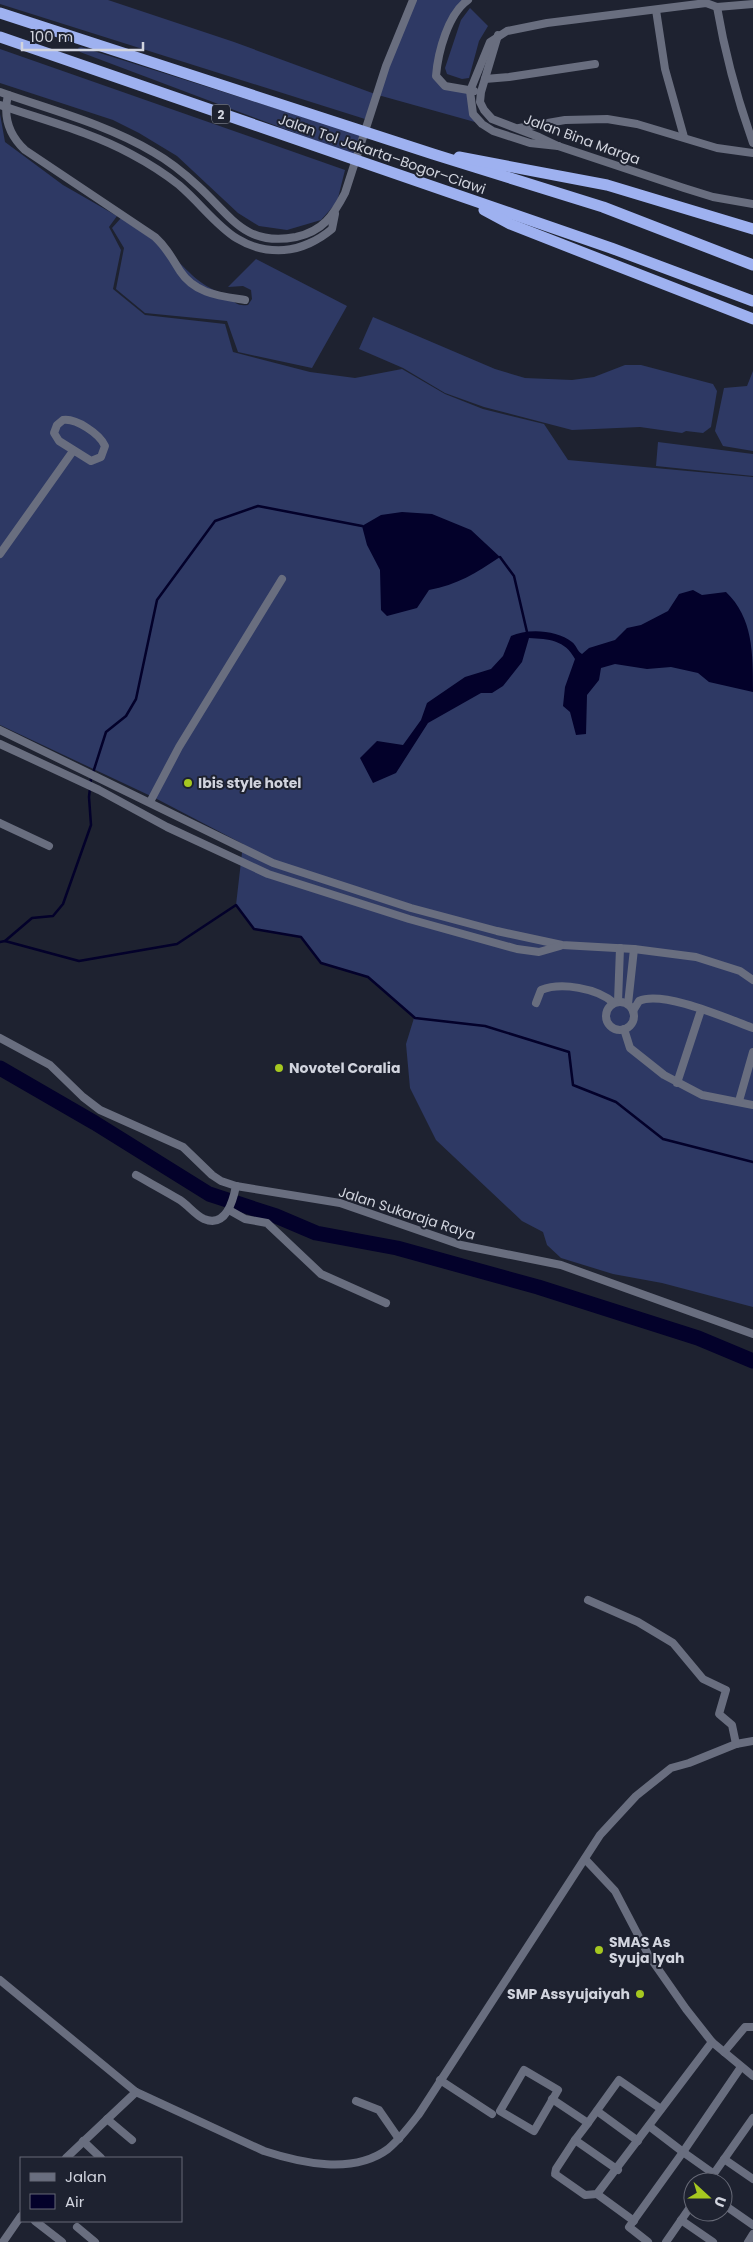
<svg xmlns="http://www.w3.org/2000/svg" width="753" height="2242" viewBox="0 0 753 2242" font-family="Poppins,sans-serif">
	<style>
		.grass { fill: #2e3964 }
		.water { fill: #03012a }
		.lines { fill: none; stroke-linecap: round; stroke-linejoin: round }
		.stream { stroke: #03012a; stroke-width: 2.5 }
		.river { stroke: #03012a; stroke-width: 15 }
		.minor { stroke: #696e7f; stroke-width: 8 }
		.highway { stroke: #9eb1f0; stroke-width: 11 }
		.poi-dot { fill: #a6c820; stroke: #1e2230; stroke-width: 2 }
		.labels { text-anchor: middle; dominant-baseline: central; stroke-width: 4; stroke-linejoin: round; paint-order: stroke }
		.shield { fill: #1e2230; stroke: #9b9faa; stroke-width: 1 }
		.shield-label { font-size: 12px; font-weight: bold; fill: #d1d4de }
		.street-label { font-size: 14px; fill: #d1d4de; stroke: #1e2230 }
		.poi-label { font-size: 14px; font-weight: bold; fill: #d1d4de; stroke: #1e2230; text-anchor: start }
	</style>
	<rect width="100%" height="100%" fill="#1e2230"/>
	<g class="grass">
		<path d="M0 0H108L234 42 375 94 365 119 0 4Z"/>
		<path d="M413 0H468C447 22 442 51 438 80L470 91 472 112 482 124 378 95Z"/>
		<path d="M470 8 488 26 479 41 469 78 462 79 447 74 445 68 461 20Z"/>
		<path d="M81 47 360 135 354 155 80 52 78 48Z"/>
		<path d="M0 49 345 170 337 202 321 220 287 230 259 226 238 213 177 156 139 133 113 120 0 83Z"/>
		<path d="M0 114 5 142 63 185 117 216 109 227 121 250 113 289 145 315 225 324 233 352 310 372 355 378 402 369 445 394 483 409 544 424 568 460 753 477V1307L662 1283 613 1274 561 1258 547 1245 543 1232 522 1221 436 1140 410 1088 406 1044 414 1018 368 977 321 963 301 937 254 929 236 905 243 844 155 798 0 725Z"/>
		<path d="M121 218C133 227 147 235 159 244 187 266 193 285 230 296 235 304 238 306 248 305L252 299 251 290 243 286 228 287 256 259 347 306 312 368 238 352 227 321 145 313 116 289 124 248 112 228Z"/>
		<path d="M373 317 495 369 525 378 572 380 594 377 625 365H641L713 384 717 391 711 427 703 433 686 431 682 433 640 427 572 430 484 407 445 393 403 368 359 349Z"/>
		<path d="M753 371V451L723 446 715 431 724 388 747 386Z"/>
		<path d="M658 442 753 454V476L656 466Z"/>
	</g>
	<g class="water">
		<path d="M402 512 432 514 471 530 500 557C476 573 457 585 429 590L417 608 387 616 381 610 380 570 367 545 362 526 381 515Z"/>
		<path d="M693 590 702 595 726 592C753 618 753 652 753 692L709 682 698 673 671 667 647 669 615 664 601 668 599 680 587 695 586 734 576 735 570 712 563 706 565 687 575 659C565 640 549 639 529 638L522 662 503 686 492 693H481L428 723 396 773 373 783 360 758 377 741 403 745 421 720 427 703 465 677 491 669 503 656 511 636C528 628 557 630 572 642 577 646 577 651 582 654L589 648 615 640 627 628 641 625 668 611 679 594Z"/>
	</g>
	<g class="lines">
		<g class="stream">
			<path d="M500 557 514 576 527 632"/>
			<path d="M5 941 79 961 177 944 236 905 254 929 301 937 321 963 368 977 415 1018 485 1026 569 1052 573 1085 616 1102 663 1139 753 1162"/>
			<path d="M0 942 5 941 32 918 53 916 63 904 91 825 89 797 91 779 106 732 126 716 136 699 157 600 215 521 258 506 362 526"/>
		</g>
		<path class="river" d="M0 1068 95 1123 209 1194 276 1216 316 1233 397 1248 538 1287 698 1338 753 1361"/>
		<g class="minor">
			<path d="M468 0C448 14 438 52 436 76L445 86 474 91"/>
			<path d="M717 7C725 54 737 98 753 143"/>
			<path d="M656 10 665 69 684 137"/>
			<path d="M498 35 481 92 480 102 484 110 492 119 539 137 558 146 684 188 713 197 753 204"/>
			<path d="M485 79 509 77 595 64"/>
			<path d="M0 92C51 110 106 124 153 152 169 161 184 173 198 186 231 216 245 247 296 237 323 231 333 216 345 193L386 66 413 0"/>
			<path d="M8 95C3 116 9 135 25 150L155 237C166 247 172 258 180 271 195 294 220 296 245 300"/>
			<path d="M0 105C43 120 91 132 131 154 148 163 164 173 179 185 214 215 232 253 284 250 301 249 319 240 332 229L335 214"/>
			<path d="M519 128 565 120 607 119 637 124 717 148 753 153"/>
			<path d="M558 146 530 143 493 131 482 124 473 114 470 91 490 42 507 31 547 23 706 3 717 7 753 4"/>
			<path d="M63 420C76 418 100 434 105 446L101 457 91 461 59 441 54 433 57 425Z"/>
			<path d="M0 554 73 451"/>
			<path d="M0 730 273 863 411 908 497 931 562 945 634 949 696 957 740 971 753 980"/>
			<path d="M0 744 99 790 167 827 268 874 409 919 517 949 539 952 560 946"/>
			<path d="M150 802 179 747 282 579"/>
			<path d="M0 823 49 846"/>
			<path d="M618 1002 620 948"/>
			<circle cx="620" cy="1016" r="14"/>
			<path d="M536 1003 541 990C561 982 597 988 614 1003"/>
			<path d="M628 1004 634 949"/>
			<path d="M633 1011 639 1001C663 990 728 1019 753 1028"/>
			<path d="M624 1029 630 1048 664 1075 702 1095 753 1105"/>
			<path d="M0 1038 50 1065 83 1097 100 1110 183 1147 212 1175 221 1181 236 1186 340 1203 461 1245 561 1265 753 1334"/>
			<path d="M677 1083 701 1010"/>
			<path d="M739 1101 753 1052"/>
			<path d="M136 1175C150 1183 165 1191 180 1200 188 1205 195 1215 204 1219 226 1228 233 1201 236 1186"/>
			<path d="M229 1210 245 1219 267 1223 321 1274 386 1303"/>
			<path d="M588 1600 638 1622 673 1643 703 1679 726 1690 719 1714 732 1725 736 1744"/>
			<path d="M585 1859 615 1891 649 1956 686 2009 712 2042 753 2076"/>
			<path d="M0 1980 136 2092 264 2151C301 2163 353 2175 388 2149 400 2139 409 2127 419 2114L600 1835 636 1796 671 1768 689 1763 736 1744 753 1741"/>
			<path d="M724 2052 745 2027H753"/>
			<path d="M524 2070 558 2090 534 2131 500 2111Z"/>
			<path d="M440 2080 492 2114"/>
			<path d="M552 2099 588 2123 575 2140 618 2170"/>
			<path d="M356 2101 379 2110 399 2139"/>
			<path d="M597 2111 638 2141"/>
			<path d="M107 2119 132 2140"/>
			<path d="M588 2123 619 2080 661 2109"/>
			<path d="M649 2126 683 2152 741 2067"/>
			<path d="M575 2140 556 2169 555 2174 585 2195 597 2194 712 2042"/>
			<path d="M83 2141 101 2158"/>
			<path d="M66 2158 136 2092"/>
			<path d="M724 2159 753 2179"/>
			<path d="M708 2182 753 2118"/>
			<path d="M597 2194 634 2221"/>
			<path d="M723 2204 753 2225"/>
			<path d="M681 2220 713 2242"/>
			<path d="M35 2221 62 2242"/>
			<path d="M77 2227 95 2242"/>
			<path d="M3 2242 21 2216"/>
			<path d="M648 2242 629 2227 683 2152 714 2174"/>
			<path d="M666 2242 693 2203"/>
			<path d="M748 2242 753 2234"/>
		</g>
		<g class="highway">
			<path d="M0 13 433 154 603 207 753 265"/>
			<path d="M0 37 611 248 753 301"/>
			<path d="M459 157 607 185 753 229"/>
			<path d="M484 210 510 224 753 319"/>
		</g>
	</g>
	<g class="poi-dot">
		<circle cx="188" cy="783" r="5"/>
		<circle cx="279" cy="1068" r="5"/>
		<circle cx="599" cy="1950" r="5"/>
		<circle cx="640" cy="1994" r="5"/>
	</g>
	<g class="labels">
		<rect class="shield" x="212" y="104.5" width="18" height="19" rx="4"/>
		<g class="shield-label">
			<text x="221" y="114">2</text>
		</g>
		<g class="street-label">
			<text transform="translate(582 139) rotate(20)">Jalan Bina Marga</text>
			<text transform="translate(382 154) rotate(19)">Jalan Tol Jakarta–Bogor–Ciawi</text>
			<text transform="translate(407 1213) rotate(18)">Jalan Sukaraja Raya</text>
		</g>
		<g class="poi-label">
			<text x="198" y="783">Ibis style hotel</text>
			<text x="289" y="1068">Novotel Coralia</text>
			<text x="609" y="1942">SMAS As<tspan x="609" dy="16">Syuja Iyah</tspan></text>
			<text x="630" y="1994" text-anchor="end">SMP Assyujaiyah</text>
		</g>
	</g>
	<rect x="20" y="2157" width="162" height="65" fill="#1e2230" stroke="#666976"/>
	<rect x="30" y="2173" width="25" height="8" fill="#696e7f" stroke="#666976"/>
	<text x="65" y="2182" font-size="15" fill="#d1d4de">Jalan</text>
	<rect x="30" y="2194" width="25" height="15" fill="#03012a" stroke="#666976"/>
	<text x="65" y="2207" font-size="15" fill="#d1d4de">Air</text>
	<g transform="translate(708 2197) rotate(111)"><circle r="24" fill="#1e2230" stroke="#666976"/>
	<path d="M0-4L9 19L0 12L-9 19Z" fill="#a6c820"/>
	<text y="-8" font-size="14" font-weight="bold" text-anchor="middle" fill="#d1d4de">U</text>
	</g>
	<path d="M22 42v8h121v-8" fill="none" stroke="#d1d4de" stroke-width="2.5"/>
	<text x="30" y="42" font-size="15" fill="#d1d4de" stroke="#1e2230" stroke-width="4" paint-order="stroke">100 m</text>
</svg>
